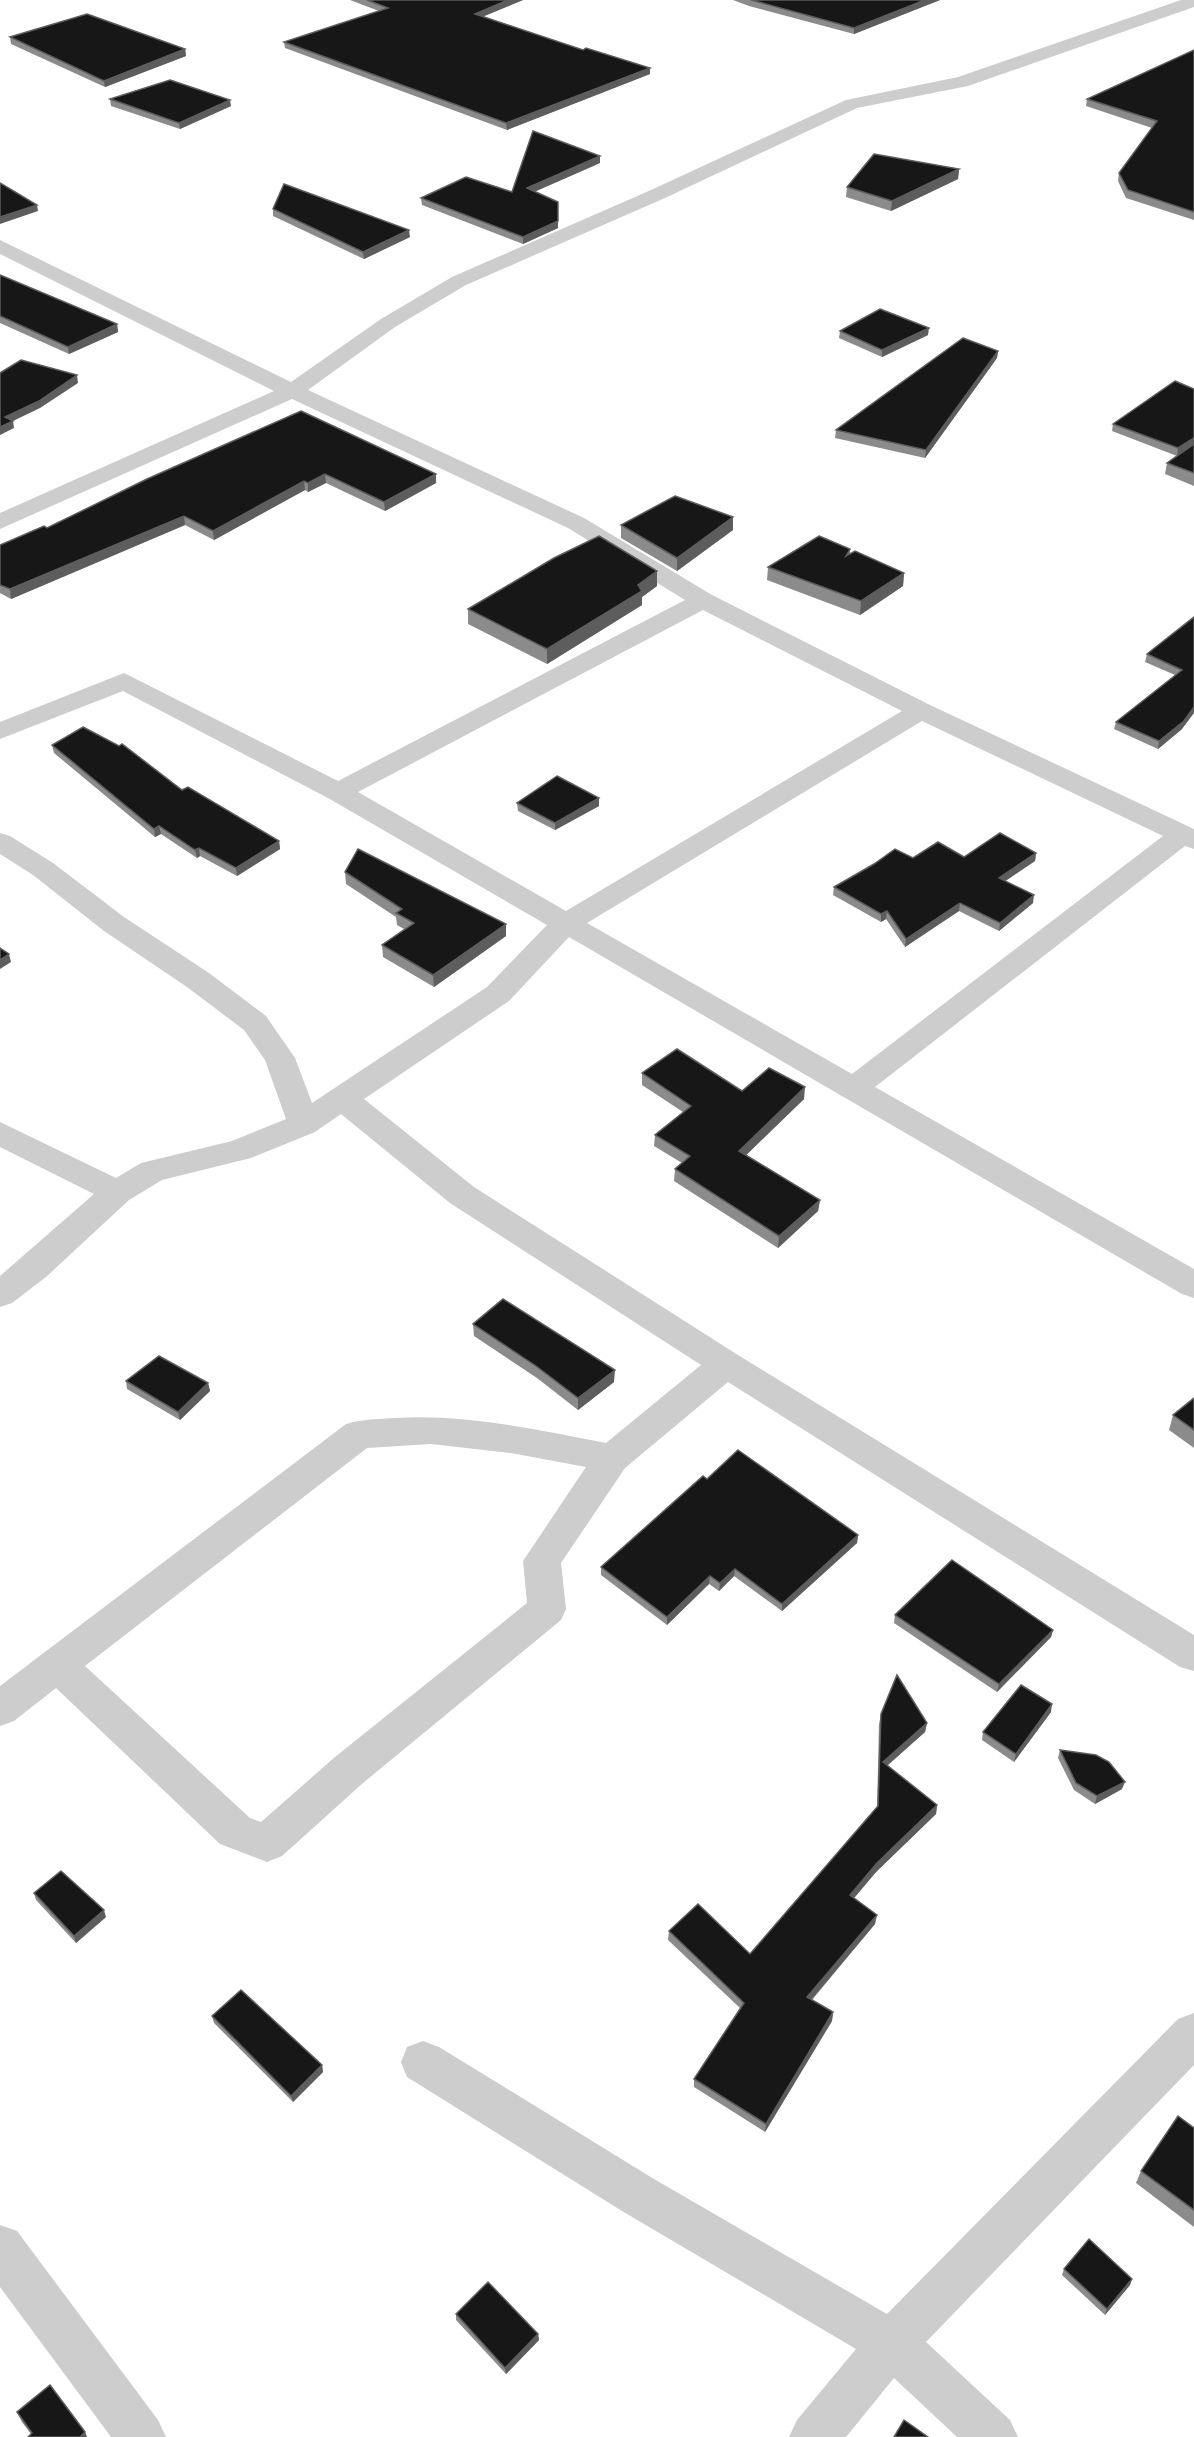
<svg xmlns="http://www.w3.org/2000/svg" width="1194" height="2437" viewBox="0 0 1194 2437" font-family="'Open Sans',sans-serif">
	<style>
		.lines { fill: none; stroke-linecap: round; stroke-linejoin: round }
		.minor { fill: #cdcdcd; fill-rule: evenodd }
		.wall { fill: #8b8b8b }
		.shaded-wall { fill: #5d5d5d }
		.building { fill: #171717; stroke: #5d5d5d; stroke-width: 1.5 }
	</style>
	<rect width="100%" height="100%" fill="#fff"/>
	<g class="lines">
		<g class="minor">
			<path d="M1181 0H1194V7L968 86 857 108 665 198 466 285 395 327 308 390 584 518 712 595 930 705 1194 829V849L1185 846 875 1087 1194 1269V1298L1182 1294 569 937 509 1001 364 1099 474 1187 738 1355 1194 1635V1671L1180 1667 728 1382 625 1468 561 1563 566 1609 561 1620 363 1783 282 1856 267 1862 220 1844 56 1688 14 1721 0 1726V1686L346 1424C363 1419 379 1419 396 1418 467 1414 537 1430 606 1443L701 1365 450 1203 341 1114 315 1132 251 1158 162 1180 129 1200 46 1277 12 1303 0 1307V1276L94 1194 0 1147V1122L116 1178 141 1163 232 1141 286 1119 265 1060 244 1030 187 987 104 931 33 875 0 854V833L10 836 53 863 124 917 209 973 266 1016 295 1058 312 1103 487 987 547 925 328 798 123 691 0 739V722L124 673 338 781 685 600 568 528 292 399 0 529V513L274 391 0 254V240L291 382 381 319 452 277 651 190 846 100 958 77ZM703 610 902 711 566 911 358 792ZM922 721 1163 836 852 1074 587 923ZM431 1444 511 1453 586 1467 523 1561 527 1603 335 1757 261 1822 250 1818 85 1666 367 1448Z"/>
			<path d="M1194 2013V2065L926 2342 1010 2420 1018 2437H957L894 2378 846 2437H789L797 2420 856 2349 622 2211 407 2077 401 2062 407 2047 423 2041 439 2047 654 2179 887 2314 1178 2019Z"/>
			<path d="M0 2225 17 2231 158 2420 166 2437H111L0 2287Z"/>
		</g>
	</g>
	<g class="wall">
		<path d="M350 0H523L483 16 583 50 650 68V74L507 130 285 48 284 42 379 11Z"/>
		<path d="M733 0H940L854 34 749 6Z"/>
		<path d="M10 37 185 49 186 56 105 87 11 44Z"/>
		<path d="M1194 50V220L1126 198 1118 181 1119 173 1152 128 1086 106 1087 99Z"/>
		<path d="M110 99 231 106 180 129 111 106Z"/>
		<path d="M600 163 534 192 558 202V228L523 244 422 205 421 198 512 192Z"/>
		<path d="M959 169 958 179 891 211 846 197 847 187Z"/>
		<path d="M273 209 410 237 364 259 273 216Z"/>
		<path d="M0 275 117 324 118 332 69 354 0 323Z"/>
		<path d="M840 331 928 335 882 357 839 338Z"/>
		<path d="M998 351 997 358 925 458 835 438 836 430Z"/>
		<path d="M1194 389V486L1165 474 1167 463 1177 456 1112 431 1113 424Z"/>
		<path d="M301 411 436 483 385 511 326 483 308 492 305 490 214 540 185 525 11 599 0 593V545L47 528Z"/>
		<path d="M621 525 733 530 677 571 621 538Z"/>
		<path d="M850 549V554L904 573 903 586 860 615 767 580 768 567Z"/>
		<path d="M657 586 642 597V605L547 664 468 624V609Z"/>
		<path d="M1194 617 1182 729 1158 749 1114 729 1116 722 1175 675 1145 662 1147 654Z"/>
		<path d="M52 745 119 746 182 790 279 841 280 849 237 876 200 856 197 858 161 834 155 837 54 753Z"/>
		<path d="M517 803 599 806 555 830 518 811Z"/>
		<path d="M1036 853 1035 861 1005 881 1033 903 999 931 959 911 905 947 886 919 881 922 833 895 834 887 964 857Z"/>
		<path d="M345 872 506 936 434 987 383 957 382 945 404 929 397 925 396 917 346 884Z"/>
		<path d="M642 1073 742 1091 804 1099 746 1155 820 1200 818 1211 778 1248 674 1181 675 1169 682 1163 654 1146 655 1135 683 1112 642 1085Z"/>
		<path d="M473 1324 614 1382 578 1410 537 1378 474 1336Z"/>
		<path d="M126 1381 208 1383 210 1391 180 1420 127 1389Z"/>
		<path d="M1194 1398V1448L1169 1430 1173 1415Z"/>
		<path d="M707 1479 858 1535 857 1543 782 1611 734 1576 719 1591 709 1584 667 1625 601 1575V1567Z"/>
		<path d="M895 1615 1053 1630 1051 1637 997 1692 894 1623Z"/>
		<path d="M1051 1712 1014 1762 982 1740 983 1732Z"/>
		<path d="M881 1714 927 1723 925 1732 887 1766 937 1805 936 1814 876 1872 854 1898 875 1924 812 2000 833 2012 832 2021 765 2132 694 2087V2079L740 2008 668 1940 669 1931 750 1954 877 1808 879 1724Z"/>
		<path d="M1060 1750 1122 1789 1095 1804 1074 1790 1058 1758Z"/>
		<path d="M34 1893 106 1917 76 1943 36 1900Z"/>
		<path d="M212 2016 322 2065 323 2072 293 2102 214 2023Z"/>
		<path d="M1194 2128V2227L1136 2183 1141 2171Z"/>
		<path d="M1064 2269 1132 2279 1130 2285 1105 2315 1062 2275Z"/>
		<path d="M456 2314 538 2334 539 2340 506 2374 456 2320Z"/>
		<path d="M17 2412 85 2432 87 2437H28L31 2434 22 2422Z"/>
	</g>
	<g class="shaded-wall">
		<path d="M508 0H523L475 20V14Z"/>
		<path d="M925 0H940L854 34V28Z"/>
		<path d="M185 49 186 56 105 87 104 81Z"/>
		<path d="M650 68V74L507 130 506 123Z"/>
		<path d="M230 100 231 106 180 129 179 123Z"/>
		<path d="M600 156V163L527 195V188Z"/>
		<path d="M959 169 958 179 891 211 892 201Z"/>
		<path d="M37 205 38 211 0 224V217Z"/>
		<path d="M558 221V228L523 244V237Z"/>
		<path d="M409 230 410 237 364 259 363 252Z"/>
		<path d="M117 324 118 332 69 354 68 347Z"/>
		<path d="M929 328 928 335 882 357V350Z"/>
		<path d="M998 351 997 358 925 458 926 450Z"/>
		<path d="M77 375 78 383 40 408 13 421 14 428 0 435V427L5 417Z"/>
		<path d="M1194 438V444L1177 456 1178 448Z"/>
		<path d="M325 474 326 483 308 492V483Z"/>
		<path d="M436 474V483L385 511 384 502Z"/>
		<path d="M304 481 305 490 214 540 213 531Z"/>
		<path d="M184 516 185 525 11 599 10 589Z"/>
		<path d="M733 517V530L677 571V558Z"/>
		<path d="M657 571V586L642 597V605L547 664V649Z"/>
		<path d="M904 573 903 586 860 615 861 601Z"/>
		<path d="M1194 707V713L1182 729 1158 749 1159 741Z"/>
		<path d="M599 798V806L555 830V823Z"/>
		<path d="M159 826 161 834 155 837 154 829Z"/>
		<path d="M279 841 280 849 237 876 236 868Z"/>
		<path d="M199 848 200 856 197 858 195 850Z"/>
		<path d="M1036 853 1035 861 998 886 999 878Z"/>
		<path d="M1034 895 1033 903 999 931 1000 923Z"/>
		<path d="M960 903 959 911 905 947 906 939Z"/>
		<path d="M887 911 886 919 881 922V914Z"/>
		<path d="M506 924V936L434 987 433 975Z"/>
		<path d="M9 954 11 962 0 969V960Z"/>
		<path d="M805 1087 804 1099 738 1163 739 1151Z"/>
		<path d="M820 1200 818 1211 778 1248 779 1236Z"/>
		<path d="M615 1370 614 1382 578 1410V1398Z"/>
		<path d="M208 1383 210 1391 180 1420 178 1412Z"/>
		<path d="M858 1535 857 1543 782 1611V1604Z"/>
		<path d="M735 1569 734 1576 719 1591 720 1583Z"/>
		<path d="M710 1576 709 1584 667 1625V1617Z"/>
		<path d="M1053 1630 1051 1637 997 1692 999 1684Z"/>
		<path d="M1052 1704 1051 1712 1014 1762 1016 1754Z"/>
		<path d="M927 1723 925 1732 881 1771 883 1762Z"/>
		<path d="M1125 1782 1122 1789 1095 1804 1097 1796Z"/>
		<path d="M937 1805 936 1814 876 1872 849 1904 850 1895 877 1863Z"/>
		<path d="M104 1910 106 1917 76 1943 74 1936Z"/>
		<path d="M877 1915 875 1924 806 2006 807 1997Z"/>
		<path d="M833 2012 832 2021 765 2132 766 2124Z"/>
		<path d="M322 2065 323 2072 293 2102 291 2096Z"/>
		<path d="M1132 2279 1130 2285 1105 2315 1107 2309Z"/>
		<path d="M538 2334 539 2340 506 2374 505 2368Z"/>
		<path d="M85 2432 87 2437H80Z"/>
	</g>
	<g class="building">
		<path d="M367 0H508L475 14 583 50 586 48 650 68 506 123 284 42 388 8Z"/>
		<path d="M751 0H925L854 28Z"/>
		<path d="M87 14 185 49 104 81 10 37Z"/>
		<path d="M1194 50V212L1128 190 1119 173 1157 121 1087 99Z"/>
		<path d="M170 80 230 100 179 123 110 99Z"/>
		<path d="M533 131 600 156 527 188 558 202V221L523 237 421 198 466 177 512 192Z"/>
		<path d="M874 154 959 169 892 201 847 187Z"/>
		<path d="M0 183 37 205 0 217Z"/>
		<path d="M284 184 409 230 363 252 273 209Z"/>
		<path d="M0 275 117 324 68 347 0 316Z"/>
		<path d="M880 309 929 328 882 350 840 331Z"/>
		<path d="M963 338 998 351 926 450 836 430Z"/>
		<path d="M21 360 77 375 39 401 5 417 13 421 0 427V373Z"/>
		<path d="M1175 381 1194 389V438L1178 448 1113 424Z"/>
		<path d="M301 411 436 474 384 502 325 474 308 483 304 481 213 531 184 516 10 589 0 585V545L44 526 47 528 147 479Z"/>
		<path d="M1194 444V473L1167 463Z"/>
		<path d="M675 496 733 517 677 558 621 525Z"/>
		<path d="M599 536 657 571 638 585 642 591 547 649 468 609 554 558Z"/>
		<path d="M819 536 850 549 846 556 855 551 904 573 861 601 768 567Z"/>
		<path d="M1194 617V707L1184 721 1159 741 1116 722 1182 670 1147 654Z"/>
		<path d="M83 727 119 746 122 744 182 790 188 787 279 841 236 868 199 848 195 850 159 826 154 829 52 745Z"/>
		<path d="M557 776 599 798 555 823 517 803Z"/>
		<path d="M1000 833 1036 853 999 878 1034 895 1000 923 960 903 906 939 887 911 881 914 834 887 874 864 895 849 913 858 938 842 964 857Z"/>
		<path d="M358 849 506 924 433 975 382 945 414 923 396 913 402 909 345 872Z"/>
		<path d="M0 948 9 954 0 960Z"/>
		<path d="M677 1049 742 1091 769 1068 805 1087 739 1151 820 1200 779 1236 675 1169 690 1156 655 1135 691 1106 642 1073Z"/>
		<path d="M503 1299 615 1370 578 1398 536 1366 473 1324Z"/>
		<path d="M159 1356 208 1383 178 1412 126 1381Z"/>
		<path d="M1194 1398V1430L1173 1415Z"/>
		<path d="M738 1450 858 1535 782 1604 735 1569 720 1583 710 1576 667 1617 601 1567 703 1476 707 1479Z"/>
		<path d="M952 1560 1053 1630 999 1684 895 1615Z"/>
		<path d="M897 1675 927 1723 883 1762 937 1805 877 1863 850 1895 877 1915 807 1997 833 2012 766 2124 694 2079 744 2003 669 1931 698 1904 750 1954 878 1806 881 1714Z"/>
		<path d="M1021 1685 1052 1704 1016 1754 983 1732Z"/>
		<path d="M1060 1750 1096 1755 1109 1762 1125 1782 1097 1796 1076 1783Z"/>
		<path d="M61 1871 104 1910 74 1936 34 1893Z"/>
		<path d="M241 1990 322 2065 291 2096 212 2016Z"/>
		<path d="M1178 2116 1194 2128V2210L1141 2171Z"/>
		<path d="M1089 2239 1132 2279 1107 2309 1064 2269Z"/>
		<path d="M488 2282 538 2334 505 2368 456 2314Z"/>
		<path d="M50 2385 85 2432 80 2437H28L32 2433 17 2412Z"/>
		<path d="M904 2420 928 2437H894Z"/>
	</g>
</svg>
